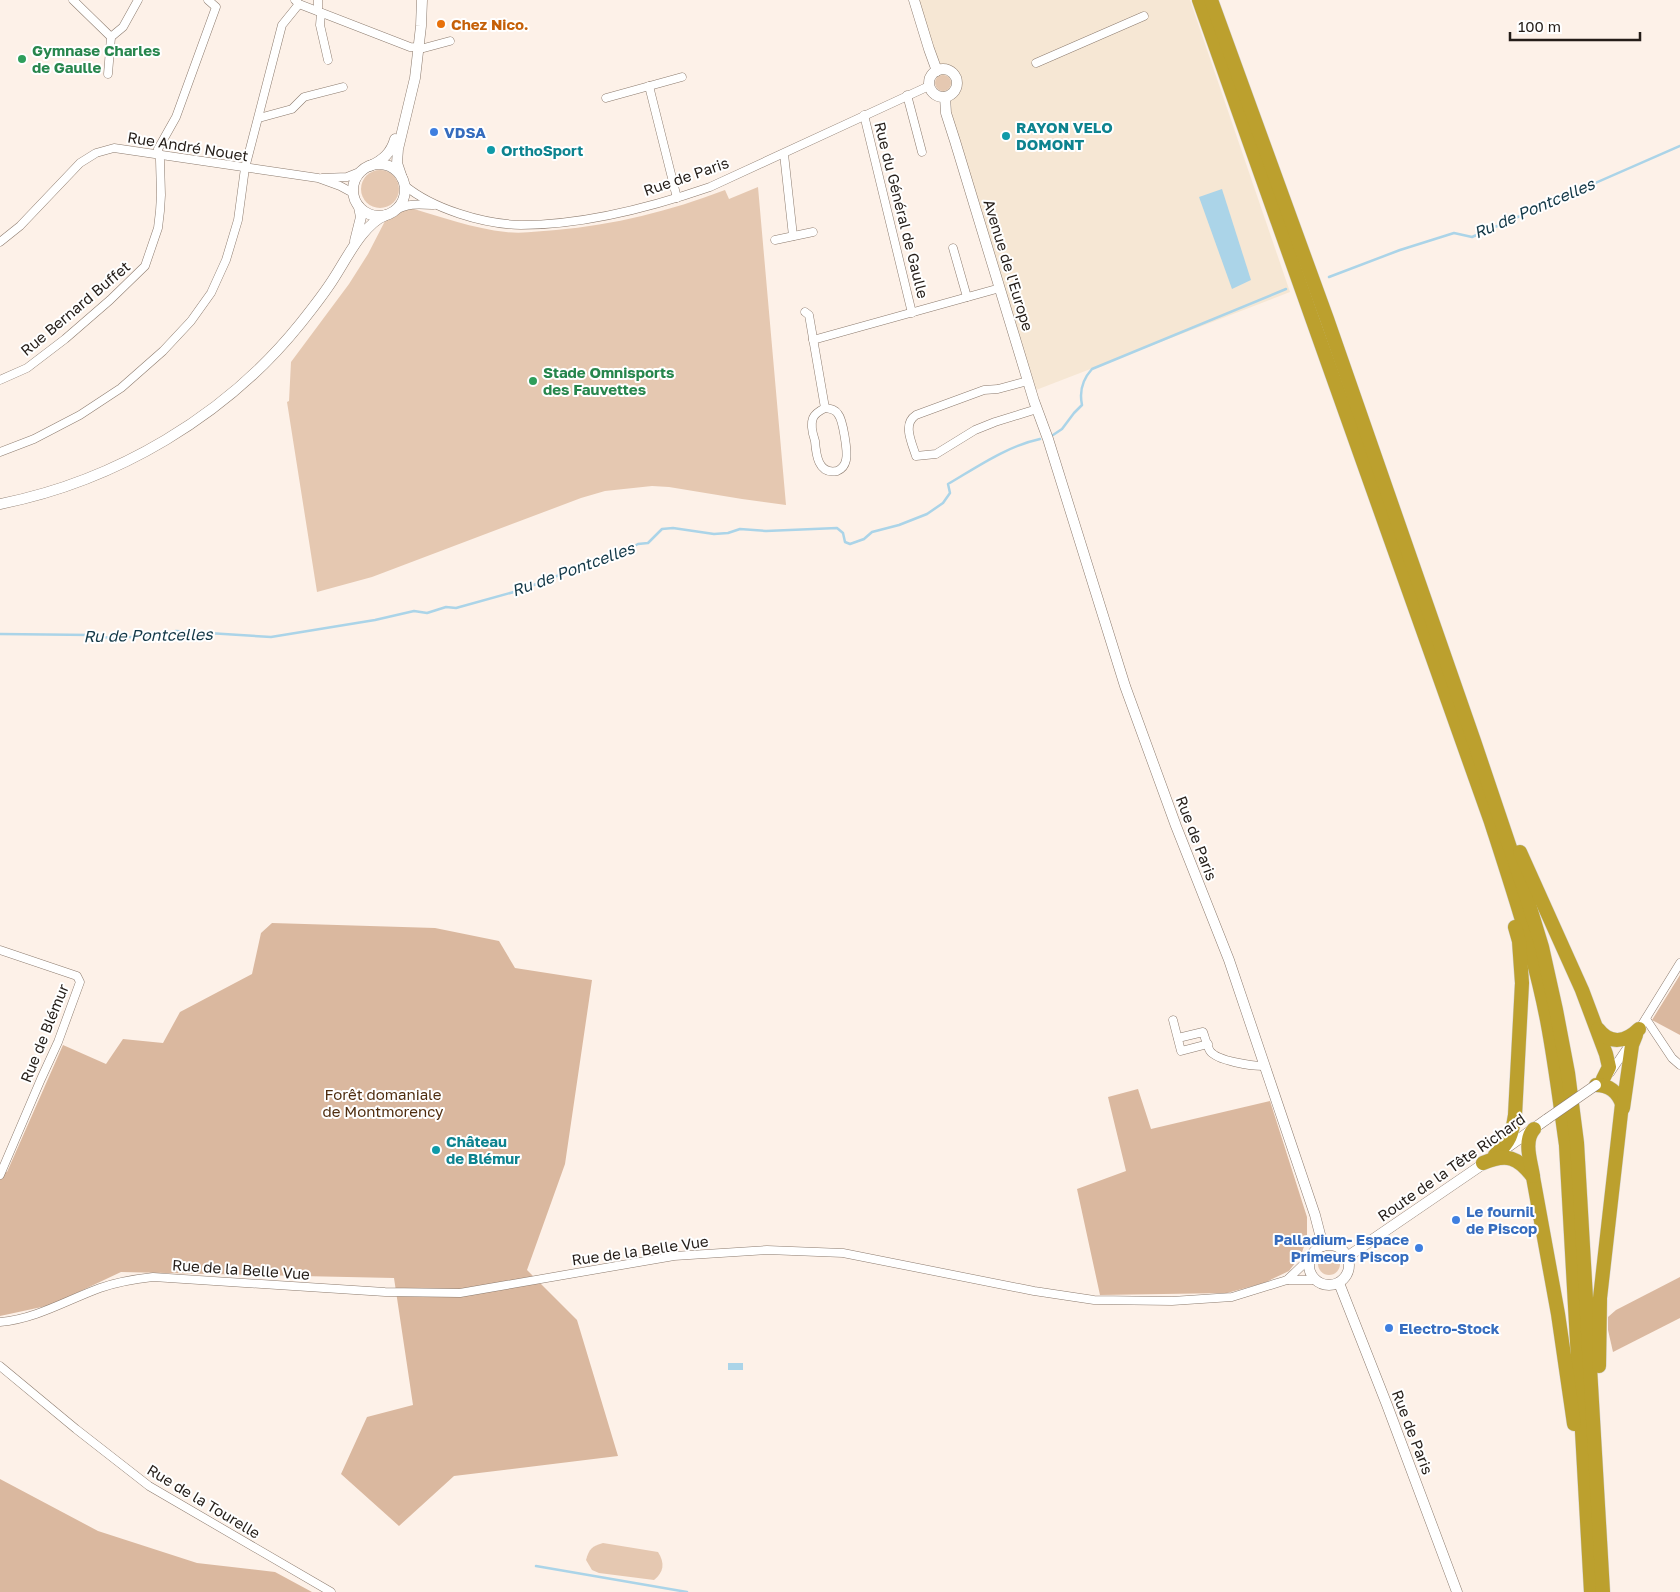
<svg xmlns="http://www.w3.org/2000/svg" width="1680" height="1592" viewBox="0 0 1680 1592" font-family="'Golos Text',sans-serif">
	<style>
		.industrial { fill: #f6e7d4 }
		.green { fill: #e5c8b1 }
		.forest { fill: #dab89f }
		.water { fill: #abd4e8 }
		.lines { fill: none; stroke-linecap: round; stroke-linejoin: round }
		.stream { stroke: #abd4e8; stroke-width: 2.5 }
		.street-casing { stroke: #8c7b6e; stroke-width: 9 }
		.secondary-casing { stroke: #8c7b6e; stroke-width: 11 }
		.highway-casing { stroke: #d3d2d1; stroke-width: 15 }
		.street { stroke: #fff; stroke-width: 8 }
		.secondary { stroke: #fff; stroke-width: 10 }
		.highway { stroke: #bca02e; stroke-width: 14 }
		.secondary-bridge-casing { stroke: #8c7b6e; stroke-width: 11; stroke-linecap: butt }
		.secondary-bridge { stroke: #fff; stroke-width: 10 }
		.food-dot { fill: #e8710a; stroke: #fff; stroke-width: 2 }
		.leisure-dot { fill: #2e9e5b; stroke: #fff; stroke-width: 2 }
		.shop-dot { fill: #3f7fe0; stroke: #fff; stroke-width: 2 }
		.culture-dot { fill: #0f9aa8; stroke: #fff; stroke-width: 2 }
		.labels { text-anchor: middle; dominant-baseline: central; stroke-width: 4; stroke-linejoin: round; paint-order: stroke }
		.food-label { font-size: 15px; font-weight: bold; fill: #c56008; stroke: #fff; text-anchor: start }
		.leisure-label { font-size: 15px; font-weight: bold; fill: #27864d; stroke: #fff; text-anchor: start }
		.culture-label { font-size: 15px; font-weight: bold; fill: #0d838f; stroke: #fff; text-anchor: start }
		.shop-label { font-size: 15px; font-weight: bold; fill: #366cbe; stroke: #fff; text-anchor: start }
		.street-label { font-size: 15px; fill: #241d18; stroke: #fff }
		.park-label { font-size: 15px; fill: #4f2d0f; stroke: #fff }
		.water-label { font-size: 16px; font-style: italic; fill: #133847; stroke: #fff }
	</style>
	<rect width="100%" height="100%" fill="#fdf1e8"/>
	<path class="industrial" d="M915 0H1190L1290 292 1036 390 939 86Z"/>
	<g class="green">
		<circle cx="943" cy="83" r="8"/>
		<circle cx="380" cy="189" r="19"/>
		<path d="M758 187 786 505 742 499 669 487 652 486 605 491 581 498 372 577 317 592 287 402 289 401 291 362 349 284 368 254 385 221 407 207C438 216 475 229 506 232 523 234 540 231 556 230 614 225 670 211 725 190L729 199Z"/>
		<circle cx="1329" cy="1264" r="11"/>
		<path d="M603 1543 658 1552C665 1563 664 1572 654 1580L599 1573 592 1570 586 1560C589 1549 592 1546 603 1543Z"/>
	</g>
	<g class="forest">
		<path d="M272 923 435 928 499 941 515 968 592 980 565 1164 527 1270 577 1320 618 1456 454 1476 399 1526 341 1474 367 1417 413 1405 394 1278 121 1272 51 1305 0 1316V1169L7 1172 63 1045 106 1064 123 1039 163 1043 180 1012 252 974 261 933Z"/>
		<path d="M1680 975V1035L1652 1020Z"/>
		<path d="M1138 1089 1151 1129 1270 1101 1307 1217V1238L1301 1255 1289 1271 1264 1283 1227 1293 1100 1295 1077 1189 1126 1171 1108 1097Z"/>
		<path d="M1680 1277V1318L1613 1352 1608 1330V1317L1616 1310Z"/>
		<path d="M0 1479 98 1531 197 1563 275 1572 312 1592H0Z"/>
	</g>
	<g class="water">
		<path d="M1222 189 1251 280 1232 289 1199 197Z"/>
		<rect x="728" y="1363" width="15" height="7"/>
	</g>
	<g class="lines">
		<g class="stream">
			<path d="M1329 277 1400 250 1454 233 1472 237 1680 146"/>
			<path d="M1053 435 1062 429 1074 413 1082 405C1079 391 1082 380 1092 369L1286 289"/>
			<path d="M0 634 92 635 110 638 157 636 176 631 271 637 375 620 414 611 427 613 446 607 456 608 521 590 613 554 625 551 638 544 648 543 662 529 673 528 714 534 728 533 740 529 766 531 837 528 843 533 845 542 850 544 864 539 872 532 899 525 927 514 943 503 950 493 948 484C977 467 1007 446 1040 439"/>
			<path d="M536 1566 687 1592"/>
		</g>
		<g class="street-casing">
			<g id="street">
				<path d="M73 0 111 37"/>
				<path d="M295 0 299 4 410 47 424 48 450 41"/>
				<path d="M318 0V11"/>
				<path d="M321 13 320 25 328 60"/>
				<path d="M111 37 123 27 138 0"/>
				<path d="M1036 63 1144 16"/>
				<path d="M108 74 111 37"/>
				<path d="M649 86 677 198"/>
				<path d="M907 95 922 152"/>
				<path d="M606 98 682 77"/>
				<path d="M864 115 912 313"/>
				<path d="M259 118 292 109 304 97 343 87"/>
				<path d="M784 154 793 236"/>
				<path d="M322 178 347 177 362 171"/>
				<path d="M404 185C433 209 483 224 521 225 582 225 652 207 710 187L929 86"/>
				<path d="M394 211C407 203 418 204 434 205"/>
				<path d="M775 240 813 232"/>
				<path d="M0 242 20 226 80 163 96 153 114 148 318 178 340 186 353 193"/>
				<path d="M953 248 967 297"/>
				<path d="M805 312 809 315 825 408"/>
				<path d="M813 340 1000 288"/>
				<path d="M0 380 27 368 65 339 110 300 145 266 158 228 160 211 161 195 160 160 158 149 176 117 216 7 208 0"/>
				<path d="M1028 381 998 389 984 390 916 415C902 424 912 443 916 456L936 454 975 430 995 422 1037 409"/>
				<path d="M825 408C830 409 835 409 838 414 843 420 848 452 846 460 845 465 842 469 837 471 818 475 816 454 815 441 813 435 810 425 813 418 815 413 821 410 825 408Z"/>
				<path d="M0 452 34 439 80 415 121 388 163 351 191 321 211 293 226 260 238 220 245 168 282 25 299 4"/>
				<path d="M0 950 77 976 80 982 58 1042 41 1079 0 1175"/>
				<path d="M1646 1019 1672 1058 1680 1065"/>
				<path d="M1173 1020 1181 1051 1208 1044"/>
				<path d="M1638 1031 1680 963"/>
				<path d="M1178 1038 1203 1032C1205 1037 1207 1046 1210 1051 1217 1061 1252 1066 1264 1066"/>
				<path d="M1610 1073 1629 1045"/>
				<path d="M1287 1280 1309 1259"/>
				<path d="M0 1322C36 1319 67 1300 100 1288 117 1282 135 1279 153 1277L385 1292 460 1293 674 1256 767 1250 843 1253 1034 1291 1094 1300 1172 1301 1232 1297 1287 1280H1314"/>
				<path d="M0 1366 76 1429 149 1486 331 1592"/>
			</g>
		</g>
		<g class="secondary-casing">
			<g id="secondary">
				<path d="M914 0 929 49 937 71"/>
				<circle cx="943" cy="83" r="14"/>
				<path d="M945 97 946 113 955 141 1034 401 1048 439 1125 686 1176 826 1229 960 1315 1215 1323 1246"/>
				<circle cx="379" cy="190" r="26"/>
				<path d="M370 166C383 160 391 153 395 139"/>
				<path d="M402 178 397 163 398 149 415 78 421 26 422 0"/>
				<path d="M355 241 361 217 359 207"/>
				<path d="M0 504C116 481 226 416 300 324 312 309 324 294 334 278 347 258 363 224 386 215"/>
				<path d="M1505 1149 1547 1119"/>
				<circle cx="1329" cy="1265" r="20"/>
				<path d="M1347 1257 1489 1160"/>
				<path d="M1339 1283 1387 1405 1457 1592"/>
			</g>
		</g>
		<g class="highway-casing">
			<g id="highway">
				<path d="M1199 0 1491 822C1512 887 1534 953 1547 1020 1555 1062 1560 1103 1566 1145L1591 1592"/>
				<path d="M1211 0 1327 319 1474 741 1528 901 1542 947 1556 1010 1568 1073 1577 1143 1603 1592"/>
				<path d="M1520 852 1582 990 1606 1054 1609 1067 1603 1079"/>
				<path d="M1598 1029C1610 1045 1626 1042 1639 1029"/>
				<path d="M1596 1085C1609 1085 1618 1092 1622 1104L1600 1298 1599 1366"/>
				<path d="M1623 1108 1632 1045 1636 1035"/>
				<path d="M1495 1155C1510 1142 1512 1134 1515 1115L1522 983 1519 941 1515 927"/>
				<path d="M1483 1163C1507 1153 1518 1157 1533 1177L1558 1314 1574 1424"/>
				<path d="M1533 1176C1531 1162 1523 1141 1534 1129"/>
			</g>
		</g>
		<use href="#street" class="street"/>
		<use href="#secondary" class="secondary"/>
		<use href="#highway" class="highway"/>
		<g class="secondary-bridge-casing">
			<path id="secondary-bridge" d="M1547 1119 1596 1085"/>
		</g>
		<use href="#secondary-bridge" class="secondary-bridge"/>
	</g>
	<circle class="food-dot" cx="441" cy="24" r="5"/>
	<g class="leisure-dot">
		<circle cx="22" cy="59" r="5"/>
		<circle cx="533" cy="381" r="5"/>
	</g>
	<g class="shop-dot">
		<circle cx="434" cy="132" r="5"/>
		<circle cx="1456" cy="1220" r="5"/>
		<circle cx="1419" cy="1248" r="5"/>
		<circle cx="1389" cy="1328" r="5"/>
	</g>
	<g class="culture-dot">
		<circle cx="1006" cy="136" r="5"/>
		<circle cx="491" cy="150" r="5"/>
		<circle cx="436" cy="1150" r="5"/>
	</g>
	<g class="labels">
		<g class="food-label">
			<text x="451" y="24">Chez Nico.</text>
		</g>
		<g class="leisure-label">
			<text x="32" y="50">Gymnase Charles<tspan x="32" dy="17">de Gaulle</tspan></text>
			<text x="543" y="372">Stade Omnisports<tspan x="543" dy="17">des Fauvettes</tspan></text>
		</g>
		<g class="culture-label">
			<text x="1016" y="127">RAYON VELO<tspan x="1016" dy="17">DOMONT</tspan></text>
			<text x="501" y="150">OrthoSport</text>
			<text x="446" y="1141">Château<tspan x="446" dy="17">de Blémur</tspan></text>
		</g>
		<g class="shop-label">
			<text x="444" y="132">VDSA</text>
			<text x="1466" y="1211">Le fournil<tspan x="1466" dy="17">de Piscop</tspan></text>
			<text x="1409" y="1239" text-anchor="end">Palladium- Espace<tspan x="1409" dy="17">Primeurs Piscop</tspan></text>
			<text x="1399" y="1328">Electro-Stock</text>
		</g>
		<g class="street-label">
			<text transform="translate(188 146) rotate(9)">Rue André Nouet</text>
			<text transform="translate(686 176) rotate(-19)">Rue de Paris</text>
			<text transform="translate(902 210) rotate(76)">Rue du Général de Gaulle</text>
			<text transform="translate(1009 265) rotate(73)">Avenue de l'Europe</text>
			<text transform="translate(75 308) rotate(-40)">Rue Bernard Buffet</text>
			<text transform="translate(1197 838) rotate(69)">Rue de Paris</text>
			<text transform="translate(44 1033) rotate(-68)">Rue de Blémur</text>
			<text transform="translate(1451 1167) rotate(-35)">Route de la Tête Richard</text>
			<text transform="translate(640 1250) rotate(-8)">Rue de la Belle Vue</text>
			<text transform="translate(241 1269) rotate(4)">Rue de la Belle Vue</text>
			<text transform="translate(1413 1432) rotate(69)">Rue de Paris</text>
			<text transform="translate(204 1501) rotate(31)">Rue de la Tourelle</text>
		</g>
		<g class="park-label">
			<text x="383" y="1094">Forêt domaniale<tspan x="383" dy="17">de Montmorency</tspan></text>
		</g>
		<g class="water-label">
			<text transform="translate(1534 208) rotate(-23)">Ru de Pontcelles</text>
			<text transform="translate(573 569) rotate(-20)">Ru de Pontcelles</text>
			<text transform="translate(148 635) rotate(-1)">Ru de Pontcelles</text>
		</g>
	</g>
	<path d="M1510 32v8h130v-8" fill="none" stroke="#241d18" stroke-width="2.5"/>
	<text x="1518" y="32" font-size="15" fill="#241d18" stroke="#ffffff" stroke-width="4" paint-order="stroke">100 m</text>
</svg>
